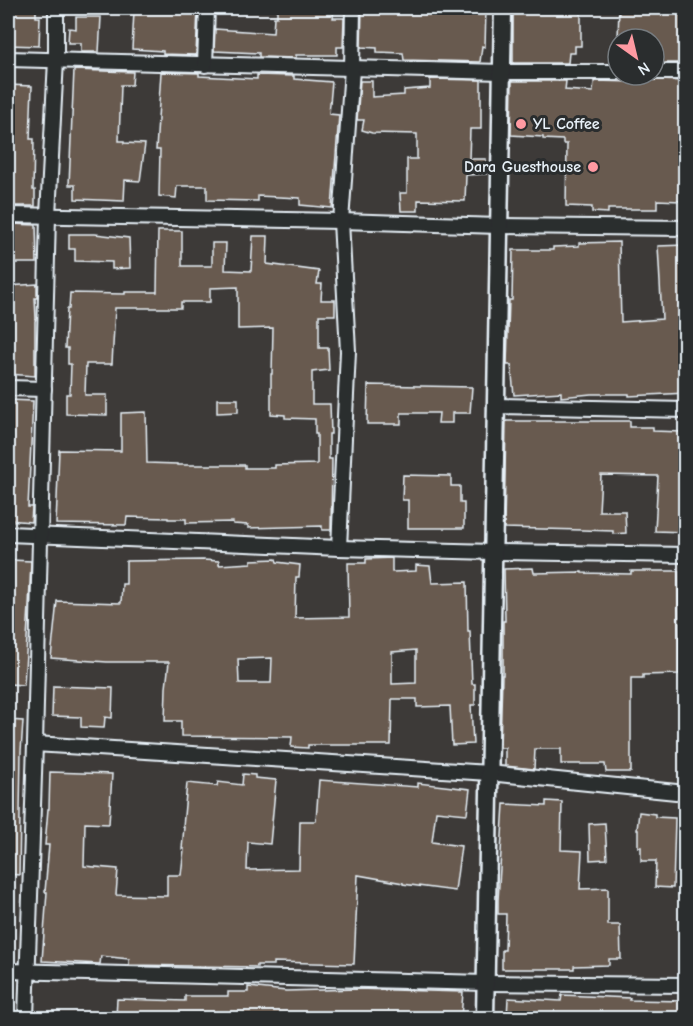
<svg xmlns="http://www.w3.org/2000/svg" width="693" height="1026" viewBox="0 0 693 1026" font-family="'Comic Neue',sans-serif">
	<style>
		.building { fill: #685a4f; stroke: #e8f1f8; stroke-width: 1.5; fill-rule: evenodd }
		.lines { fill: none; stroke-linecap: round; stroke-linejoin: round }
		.minor-casing { stroke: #e8f1f8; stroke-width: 18 }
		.tertiary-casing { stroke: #e8f1f8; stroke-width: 21 }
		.minor { stroke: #2a2d2e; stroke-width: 14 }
		.tertiary { stroke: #2a2d2e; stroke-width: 16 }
		.poi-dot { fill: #ff9aa2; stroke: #2a2d2e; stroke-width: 2 }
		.labels { text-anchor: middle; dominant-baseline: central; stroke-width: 6; stroke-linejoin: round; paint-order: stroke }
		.poi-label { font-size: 16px; font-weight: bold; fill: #e8f1f8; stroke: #2a2d2e; text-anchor: start }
	</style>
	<rect width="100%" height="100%" fill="#3d3a38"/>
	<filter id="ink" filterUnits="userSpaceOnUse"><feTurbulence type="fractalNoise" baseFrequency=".0167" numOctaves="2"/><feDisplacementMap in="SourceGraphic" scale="12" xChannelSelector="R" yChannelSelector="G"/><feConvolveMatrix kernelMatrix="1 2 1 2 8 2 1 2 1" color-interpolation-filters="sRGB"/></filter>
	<g filter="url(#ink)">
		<g class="building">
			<path d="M13 8H36V17H40L39 46 8 45V16H12Z"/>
			<path d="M139 8H198L196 55 163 54V51L132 49 134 11H139Z"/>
			<path d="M277 8H334L333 18H344L343 47H337V55H296V58L259 57V53L214 51 215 29 273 33 274 17H277Z"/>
			<path d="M362 8H486L485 47 482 46 480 62 404 60 403 53 377 52V48L361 47Z"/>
			<path d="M564 8H581V46H575V53H569L568 63H513V10H564Z"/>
			<path d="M619 8H686V62L684 63H657V51H654V39H618Z"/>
			<path d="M76 17H101L99 52H81V43H68L69 28 76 29Z"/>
			<path d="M74 70 133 72 132 85H121L119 141H124V143L145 144 140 181 125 180 124 201 75 199V185H69Z"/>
			<path d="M161 72 199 73V76L257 79V75L294 76V79L332 82 329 114 339 115 332 208 300 205V198L258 196V201L207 200V186H177L176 198 159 196 160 150H156Z"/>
			<path d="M430 79 481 80V129H470L469 159H486V174L466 175 465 201 418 200V211H401L400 193H407V159H417V134L372 133 362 130 364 120H357L360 81H372V97L404 95V90L430 88Z"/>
			<path d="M637 79 684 81 681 201 657 200V209H608V213L592 212V207L566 206 567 144H563V140L543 139V137L511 135 512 81H566L565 90 593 92 594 81 637 82Z"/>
			<path d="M8 85 32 86 30 139H34L33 190H35V206H8Z"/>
			<path d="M12 224 36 225 37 263H10V254H8V234H12Z"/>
			<path d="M158 231H182V266H212V243H226L225 270 251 271 253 236H268L267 264 319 271 317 284H322L321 300H335V315H319V348H328L329 370 312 372V404H330L331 434H329V459H332L331 530H322V526L248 528V525L233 524V522L186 523V519H168V518L127 517 126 525 56 524 59 450 121 451V413L146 412 147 463 177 464V465H245V468H275V465L317 464V434H315V419L285 418V415L271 414V374H272L273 328 238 329V287L210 288V302H181V308H115L112 364H86L85 395H107V415L66 414V394H70L71 364H68V348H65L67 309H69L70 293 125 294V292H157Z"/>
			<path d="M69 234H95L129 238 130 268 112 269V262L75 261V249H69Z"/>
			<path d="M619 242 621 322 662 319 658 246 686 245V393L629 396V394H591L561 397V392L514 395 511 365H507L509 300H512L513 250H553V247L579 246V243Z"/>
			<path d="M37 284V298H35L36 319 35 321V376L8 374V286Z"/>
			<path d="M368 385 472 387 470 413H452V423H438L439 413H401V424H367Z"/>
			<path d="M217 399H238V412L217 413Z"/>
			<path d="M8 400 33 401 28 507H32L31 522 8 520Z"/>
			<path d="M506 421H630V427H653V431L683 432 681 479 686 480V532L655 531 658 476 601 475 599 511H625L626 533 613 534V531L582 530 504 528Z"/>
			<path d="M403 475 451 476V486H460V503H464V528H408V500H402Z"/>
			<path d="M392 558V572L416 571V565L430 566 432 583 467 582 468 631H470L472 684H475V705H471L473 744 452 745 450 706 417 707V699H392L391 745H308V748L291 747 292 737 181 736V721H165L166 688 169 662H107L51 658 57 601 121 603 122 584H126V561L203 560 219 561V565L251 563V560L276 559 277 562 300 565 299 577H296L295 618 349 617 348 563H366V559ZM416 650V683L392 684V652ZM272 658 271 683H239L238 659Z"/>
			<path d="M10 560 31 561 29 606 24 685 8 684V580H9Z"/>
			<path d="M533 568 534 573 582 572V573L631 574V571H678L679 674 643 675V678H631V772H606L605 764H561V749H535L534 769 505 766V748H500L502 675H503V621H505L504 569Z"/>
			<path d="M53 686 113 688 112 718 105 717 104 728 81 727V717L52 716Z"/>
			<path d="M8 720 23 721 21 751 19 875 8 874Z"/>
			<path d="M50 772 112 774 109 824 85 823 84 866 118 869 116 895 167 896V875H181L184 849H182L184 827H183L187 783 217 786 218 782 242 785 243 774 255 775V778L276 780 270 844 248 842 247 870 299 869 300 821H316L319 780 418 787V783L470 789 467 814 436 811 432 842 461 846 455 891 403 884V883L358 875 354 964 274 962V965H257V967L129 965V959L101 956 100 964 42 961 47 892H45L49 845H45L48 809H49Z"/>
			<path d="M546 801 562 802 561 850 582 851 580 889 608 888V925H620L621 959H609V965L574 966V969H502V950H505L506 914H498V900L504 804 546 806Z"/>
			<path d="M639 812 655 814V817L675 818 673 888 655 887 656 861H641V847H638V830H637Z"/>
			<path d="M605 823 607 859 590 860 589 824Z"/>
			<path d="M248 987 286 991 357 989 463 992 461 1018H116L117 999 185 1001V996H228V992H248Z"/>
			<path d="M562 995 630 998 629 1000 686 1001V1018H507L508 998 561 1001Z"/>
		</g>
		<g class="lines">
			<g class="minor-casing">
				<g id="minor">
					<path d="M8 59 502 72H618"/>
					<path d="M205 65 207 8"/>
					<path d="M654 72H686"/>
					<path d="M8 215 341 221 499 226 686 228"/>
					<path d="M8 388 44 389"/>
					<path d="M496 406 686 410"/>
					<path d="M8 534 339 548 494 552 686 555"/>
					<path d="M339 548 348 351 341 221 352 69 353 8"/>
					<path d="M35 744 489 773 686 793"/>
					<path d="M8 971 486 983 686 985"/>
					<path d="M26 1018 35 744 48 215 56 60V8"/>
				</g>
			</g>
			<g class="tertiary-casing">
				<path id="tertiary" d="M485 1018 503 8"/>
			</g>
			<use href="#minor" class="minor"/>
			<use href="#tertiary" class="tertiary"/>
		</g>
	</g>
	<g class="poi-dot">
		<circle cx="521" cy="124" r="6"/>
		<circle cx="593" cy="167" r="6"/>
	</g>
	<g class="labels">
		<g class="poi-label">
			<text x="533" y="124">YL Coffee</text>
			<text x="581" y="167" text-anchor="end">Dara Guesthouse</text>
		</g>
	</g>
	<rect width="693" height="1026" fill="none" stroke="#2a2d2e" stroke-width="30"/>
	<rect x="15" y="15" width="663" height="996" fill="none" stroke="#e8f1f8" stroke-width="2" filter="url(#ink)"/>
	<g transform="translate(636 57) rotate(146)"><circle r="28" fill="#2a2d2e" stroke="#767b7f" stroke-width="1.5"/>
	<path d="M0-4.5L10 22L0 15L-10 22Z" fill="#ff9aa2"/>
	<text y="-9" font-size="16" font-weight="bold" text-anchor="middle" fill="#e8f1f8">N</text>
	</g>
</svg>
